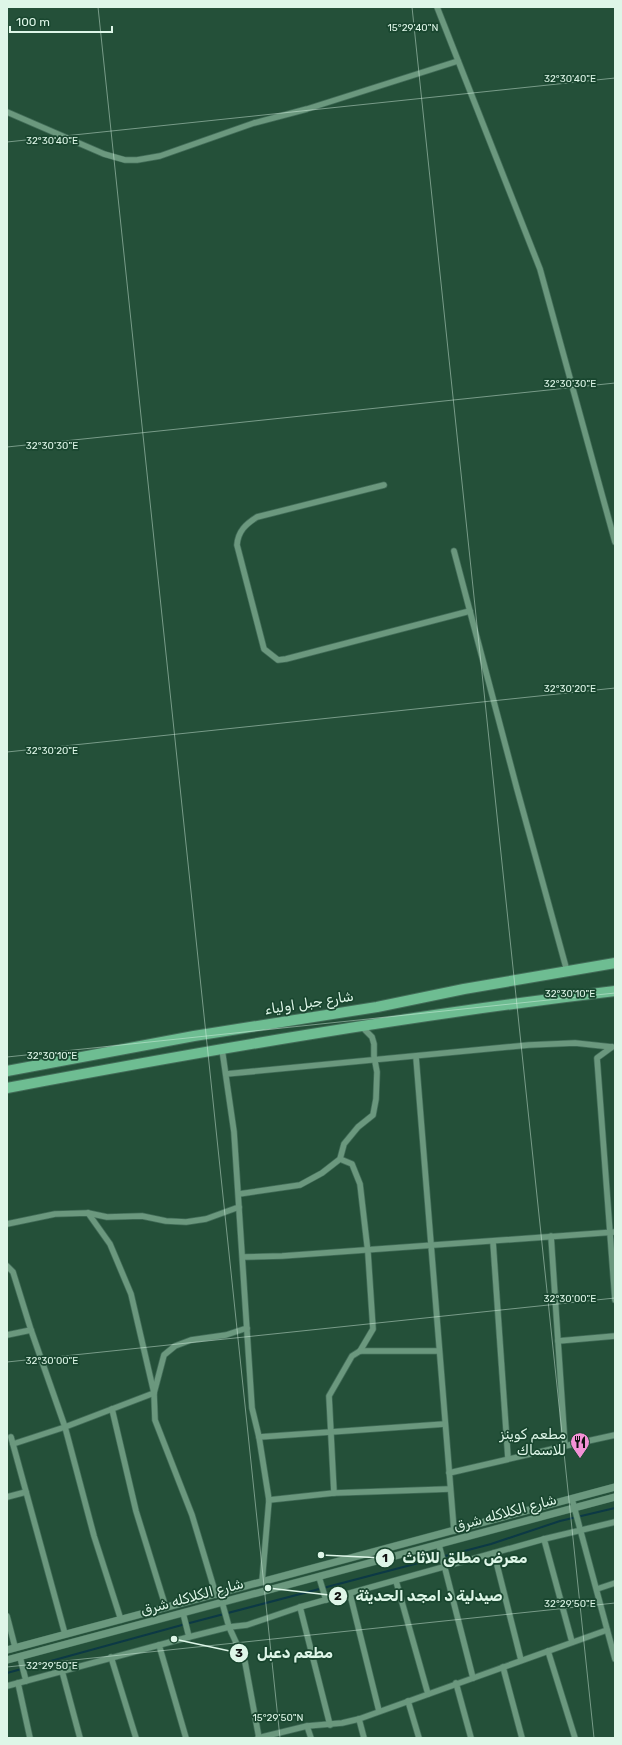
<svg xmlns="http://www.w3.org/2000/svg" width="622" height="1745" viewBox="0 0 622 1745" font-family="Rubik,'Noto Sans Arabic',sans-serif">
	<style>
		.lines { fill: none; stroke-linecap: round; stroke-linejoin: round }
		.stream { stroke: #0c3945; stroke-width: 2 }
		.minor-casing { stroke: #426c58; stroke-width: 7 }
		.tertiary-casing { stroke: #426c58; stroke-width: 8 }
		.trunk-casing { stroke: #426c58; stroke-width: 12 }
		.minor { stroke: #6b987e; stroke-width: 5.5 }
		.tertiary { stroke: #6b987e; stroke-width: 7 }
		.trunk { stroke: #6ebd92; stroke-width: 10 }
		.ticks { fill: none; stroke: #def6e8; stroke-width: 1; stroke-opacity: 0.45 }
		.labels { text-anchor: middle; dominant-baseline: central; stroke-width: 3.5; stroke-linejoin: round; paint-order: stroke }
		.street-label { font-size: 14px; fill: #def6e8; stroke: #19462f }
		.poi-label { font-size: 14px; fill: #def6e8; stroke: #19462f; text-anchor: end }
		.ticks-label { font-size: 10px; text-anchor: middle; fill: #def6e8; stroke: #19462f; stroke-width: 3.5; stroke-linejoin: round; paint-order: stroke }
		.leader { fill: none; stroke: #def6e8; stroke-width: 1.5 }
		.callout-dot { fill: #def6e8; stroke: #19462f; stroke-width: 1.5 }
		.mark-label { font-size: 12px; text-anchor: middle; font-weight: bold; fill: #111 }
		.callout-label { font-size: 15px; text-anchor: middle; font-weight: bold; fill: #def6e8; stroke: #19462f; stroke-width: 3.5; stroke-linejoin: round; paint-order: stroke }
	</style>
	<rect width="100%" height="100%" fill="#245039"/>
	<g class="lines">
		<path class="stream" d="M7 1673 182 1625 491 1544 560 1521 615 1508"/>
		<g class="minor-casing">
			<g id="minor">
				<path d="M437 7 540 269 615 542"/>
				<path d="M7 112 104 154 125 160H137L160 156 254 123 307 109 458 61"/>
				<path d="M384 485 257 517C246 524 238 531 237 545L264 649 278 660 286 659 470 611"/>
				<path d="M454 551 517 789 567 971"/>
				<path d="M612 1047 597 1058 615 1300"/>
				<path d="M222 1049 234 1132 252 1408 259 1437 269 1500 262 1582"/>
				<path d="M416 1057 454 1531"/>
				<path d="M226 1074 529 1045 575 1043 612 1047"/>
				<path d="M340 1159 352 1164 360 1184 368 1253 373 1329 360 1351"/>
				<path d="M239 1194 300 1185 322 1173 340 1159 344 1144 358 1127 373 1115 376 1099 377 1072 374 1056V1044L372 1037 362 1027"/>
				<path d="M88 1213 110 1244 131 1294 154 1393 155 1420 192 1515 216 1595"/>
				<path d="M7 1224 55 1214 88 1213 107 1217 142 1216 166 1221 186 1222 206 1219 239 1207"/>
				<path d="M493 1242 508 1458"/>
				<path d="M243 1257 282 1256 615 1232"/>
				<path d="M7 1266 13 1272 31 1330 65 1427 94 1536 121 1620"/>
				<path d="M7 1335 31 1330"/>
				<path d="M558 1341 615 1336"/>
				<path d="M112 1409 136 1511 166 1608"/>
				<path d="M11 1437 65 1634"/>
				<path d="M259 1437 445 1424"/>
				<path d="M13 1444 65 1427 154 1393 164 1355 175 1346 191 1340 226 1335 247 1328"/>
				<path d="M565 1446 615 1435"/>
				<path d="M449 1473 565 1446 551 1236"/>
				<path d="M334 1493 329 1396 352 1356 360 1351H439"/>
				<path d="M7 1497 26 1492"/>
				<path d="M572 1499 615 1659"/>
				<path d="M269 1500 334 1493 450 1489"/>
				<path d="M544 1539 572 1642"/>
				<path d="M439 1545 473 1678"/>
				<path d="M494 1553 521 1660"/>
				<path d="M319 1577 326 1600"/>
				<path d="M396 1581 428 1694"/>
				<path d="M597 1589 615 1583"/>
				<path d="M350 1594 379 1711"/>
				<path d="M222 1602 229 1627 245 1662 259 1738"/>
				<path d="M300 1607 330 1725"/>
				<path d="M183 1613 189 1637"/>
				<path d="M7 1616 15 1647"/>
				<path d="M159 1645 186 1738"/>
				<path d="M548 1651 575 1738"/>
				<path d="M20 1657 26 1681"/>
				<path d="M111 1657 136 1738"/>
				<path d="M503 1667 522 1738"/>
				<path d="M62 1671 80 1738"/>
				<path d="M18 1683 30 1738"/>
				<path d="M456 1683 471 1738"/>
				<path d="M7 1686 189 1637 229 1627 247 1625 300 1607 544 1539 615 1522"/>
				<path d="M408 1701 419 1738"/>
				<path d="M359 1719 364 1738"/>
				<path d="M307 1726 311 1738"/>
				<path d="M258 1738 307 1726 342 1723 359 1719 607 1630"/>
			</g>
		</g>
		<g class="tertiary-casing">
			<g id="tertiary">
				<path d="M7 1650 615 1487"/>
				<path d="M7 1660 615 1497"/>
			</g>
		</g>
		<g class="trunk-casing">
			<g id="trunk">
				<path d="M7 1071 194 1036 377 1007 464 989 615 963"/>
				<path d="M7 1088C209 1050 411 1015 615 991"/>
			</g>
		</g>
		<use href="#minor" class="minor"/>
		<use href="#tertiary" class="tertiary"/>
		<use href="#trunk" class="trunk"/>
	</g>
	<path class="ticks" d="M98 7 280 1738M412 7 594 1738M7 142 615 78M7 447 615 383M7 752 615 688M7 1057 615 993M7 1362 615 1298M7 1667 615 1603"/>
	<defs>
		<g id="restaurant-pin" transform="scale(1)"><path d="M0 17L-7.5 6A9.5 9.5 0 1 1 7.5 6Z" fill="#f391d6" stroke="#19462f"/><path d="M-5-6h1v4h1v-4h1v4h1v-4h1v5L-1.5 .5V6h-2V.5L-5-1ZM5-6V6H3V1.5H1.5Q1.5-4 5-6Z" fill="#111"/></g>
	</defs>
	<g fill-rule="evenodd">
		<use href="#restaurant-pin" x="580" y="1442"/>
	</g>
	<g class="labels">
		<g class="street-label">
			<text transform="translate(309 1003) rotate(-9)">شارع جبل اولياء</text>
			<text transform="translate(505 1513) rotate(-15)">شارع الكلاكله شرق</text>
			<text transform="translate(192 1597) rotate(-15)">شارع الكلاكله شرق</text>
		</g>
		<g class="poi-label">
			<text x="566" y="1434">مطعم كوينز<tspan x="566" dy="16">للاسماك</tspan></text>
		</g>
	</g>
	<g class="ticks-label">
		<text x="413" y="31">15°29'40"N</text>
		<text x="570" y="82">32°30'40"E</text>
		<text x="52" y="144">32°30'40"E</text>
		<text x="570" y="387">32°30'30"E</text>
		<text x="52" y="449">32°30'30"E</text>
		<text x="570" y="692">32°30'20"E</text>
		<text x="52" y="754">32°30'20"E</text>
		<text x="570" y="997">32°30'10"E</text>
		<text x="52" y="1059">32°30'10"E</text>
		<text x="570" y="1302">32°30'00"E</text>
		<text x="52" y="1364">32°30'00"E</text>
		<text x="570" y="1607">32°29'50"E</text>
		<text x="52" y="1669">32°29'50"E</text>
		<text x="278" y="1721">15°29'50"N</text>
	</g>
	<path class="leader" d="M321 1555L385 1558M268 1588L338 1596M174 1639L239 1653"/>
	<g class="callout-dot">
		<circle cx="321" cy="1555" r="4"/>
		<circle cx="268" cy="1588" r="4"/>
		<circle cx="174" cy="1639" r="4"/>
		<circle cx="385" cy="1558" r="10"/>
		<circle cx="338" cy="1596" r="10"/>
		<circle cx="239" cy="1653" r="10"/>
	</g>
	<g class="mark-label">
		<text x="385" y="1562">1</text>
		<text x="338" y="1600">2</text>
		<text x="239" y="1657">3</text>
	</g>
	<g class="callout-label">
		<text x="465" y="1563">معرض مطلق للاثاث</text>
		<text x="429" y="1601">صيدلية د امجد الحديثة</text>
		<text x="295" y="1658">مطعم دعبل</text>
	</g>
	<rect width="622" height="1745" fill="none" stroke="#def6e8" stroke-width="16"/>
	<path d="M10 26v6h102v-6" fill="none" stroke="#def6e8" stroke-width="2"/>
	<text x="16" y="26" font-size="12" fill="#def6e8" stroke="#19462f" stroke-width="3" paint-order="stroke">100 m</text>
</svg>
